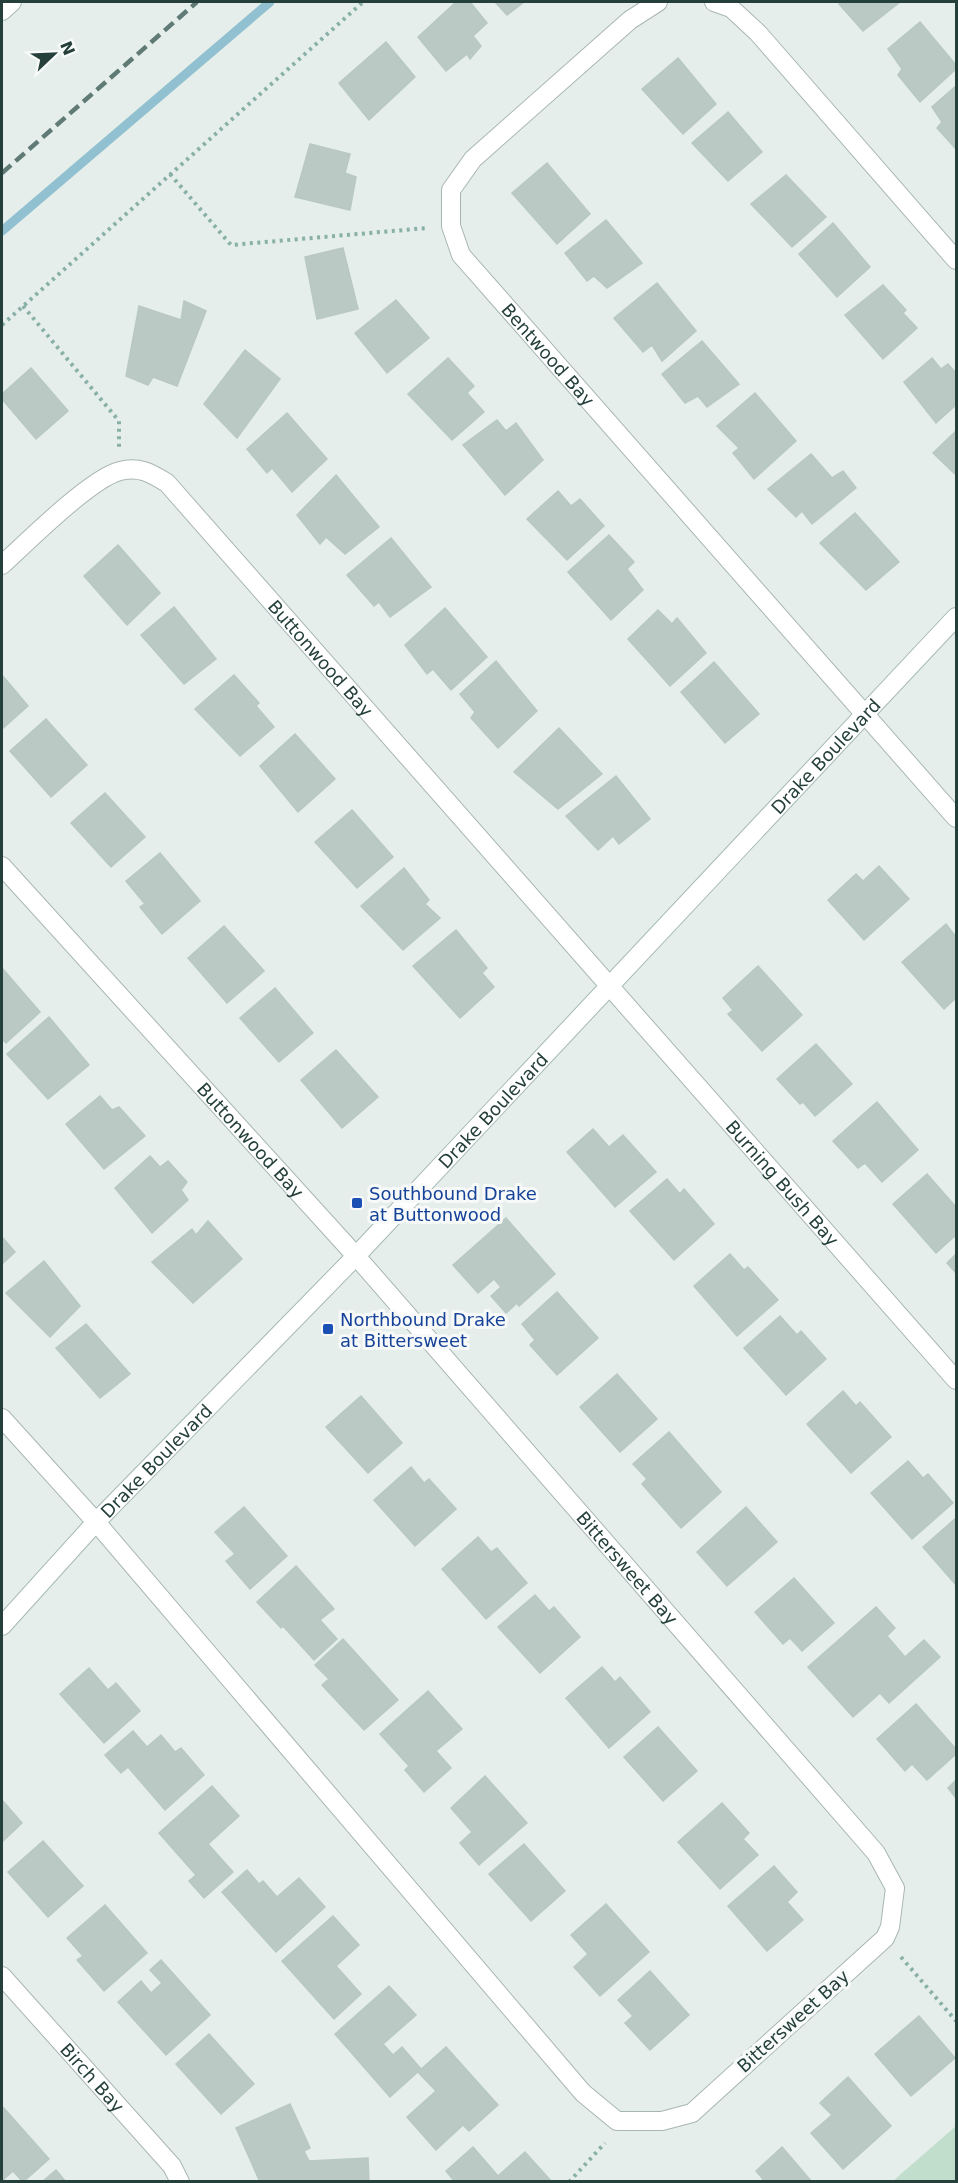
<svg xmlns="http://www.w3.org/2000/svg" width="958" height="2183" viewBox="0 0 958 2183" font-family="'DejaVu Sans',sans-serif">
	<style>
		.green { fill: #c0decb }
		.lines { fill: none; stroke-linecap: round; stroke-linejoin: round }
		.stream { stroke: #91c1d0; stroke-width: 9 }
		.building { fill: #bbc9c4; stroke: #b8c8c3; stroke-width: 1.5 }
		.street-casing { stroke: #a8b6b3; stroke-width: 20 }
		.secondary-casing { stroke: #a5b9b4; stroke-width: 20 }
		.path { stroke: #88b0a7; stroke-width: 4; stroke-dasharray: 3 4.5; stroke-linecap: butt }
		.street { stroke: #fff; stroke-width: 18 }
		.secondary { stroke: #fff; stroke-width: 18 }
		.rail { stroke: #607b76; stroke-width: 4.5; stroke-dasharray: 12 6; stroke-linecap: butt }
		.transit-dot { fill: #1a4fb4; stroke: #f7faf9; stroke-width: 2 }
		.labels { text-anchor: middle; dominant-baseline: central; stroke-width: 6; stroke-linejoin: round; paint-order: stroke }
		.street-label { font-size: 18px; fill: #25403b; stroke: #f7faf9 }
		.transit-label { font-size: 18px; fill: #164399; stroke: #f7faf9; text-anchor: start }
	</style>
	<rect width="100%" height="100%" fill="#e6eeeb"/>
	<path class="green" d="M956 2126V2181H893Z"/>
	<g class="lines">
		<path class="stream" d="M2 231 270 2"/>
	</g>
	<g class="building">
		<path d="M456 2H470L487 23 473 36 481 46 470 59 467 54 446 71 418 37Z"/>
		<path d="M495 2H524L507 15Z"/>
		<path d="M840 2H900L863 31 839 4Z"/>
		<path d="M920 22 956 65V69L920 102 898 75 902 69 888 49Z"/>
		<path d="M386 42 415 77 369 120 339 83Z"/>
		<path d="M678 58 716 104 683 134 642 89Z"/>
		<path d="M956 86V149L937 128 942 122 932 107Z"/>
		<path d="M728 112 762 152 728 181 692 143Z"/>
		<path d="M310 144 350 154 345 173 356 177 350 210 295 197Z"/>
		<path d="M547 163 590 214 557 244 512 193Z"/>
		<path d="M786 175 826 217 792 247 751 204Z"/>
		<path d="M606 220 642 263 607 288 594 276 587 281 565 253Z"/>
		<path d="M833 223 870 267 837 297 799 254Z"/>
		<path d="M343 248 358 309 317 319 305 257Z"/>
		<path d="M657 283 696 331 662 361 652 345 643 352 614 318Z"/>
		<path d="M883 285 906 310 903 313 917 328 883 359 845 315Z"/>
		<path d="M396 300 429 338 387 373 355 333Z"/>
		<path d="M184 301 206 311 177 386 153 377 148 385 126 376 139 306 181 320Z"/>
		<path d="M702 341 739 384 707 407 698 396 685 403 662 374Z"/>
		<path d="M245 350 280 379 237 438 204 404Z"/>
		<path d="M448 358 474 386 467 393 484 412 452 440 408 394Z"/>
		<path d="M932 358 941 369 948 364 956 373V405L936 423 904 382Z"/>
		<path d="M31 368 68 411 36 439 2 399V394Z"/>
		<path d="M755 393 796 441 754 479 733 453 739 448 717 426Z"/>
		<path d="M287 413 327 459 292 492 272 468 267 473 247 449Z"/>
		<path d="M497 420 506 431 516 423 543 460 505 495 463 445Z"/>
		<path d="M956 431V475L933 453Z"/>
		<path d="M811 454 832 478 843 471 856 488 812 524 802 511 796 517 768 489Z"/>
		<path d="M336 475 379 527 345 554 326 537 320 544 297 515Z"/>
		<path d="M558 491 571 506 580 499 604 526 567 560 527 519Z"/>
		<path d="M855 513 899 562 866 590 820 543Z"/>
		<path d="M609 535 634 562 627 569 643 590 611 620 568 572Z"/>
		<path d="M391 538 431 587 390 617 379 602 374 606 347 575Z"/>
		<path d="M118 545 160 593 127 625 84 576Z"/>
		<path d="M174 607 216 659 184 684 141 635Z"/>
		<path d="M445 608 487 657 451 690 433 669 427 674 405 645Z"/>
		<path d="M658 610 672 624 677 618 706 653 670 686 628 639Z"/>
		<path d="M496 661 537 711 498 748 471 718 475 712 460 694Z"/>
		<path d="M714 662 759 714 725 743 681 692Z"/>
		<path d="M2 675 28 706 2 729Z"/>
		<path d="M234 675 259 703 256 706 274 727 240 756 195 709Z"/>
		<path d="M46 719 87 765 51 797 10 751Z"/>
		<path d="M559 728 602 774 558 809 514 772Z"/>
		<path d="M295 734 335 779 298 812 260 766Z"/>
		<path d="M616 776 650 819 619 844 613 836 598 850 566 816Z"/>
		<path d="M105 793 145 837 111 867 71 823Z"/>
		<path d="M352 810 393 857 357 888 315 842Z"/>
		<path d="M160 853 200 901 162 934 140 907 145 904 126 881Z"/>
		<path d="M879 866 909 899 864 940 828 900 856 874 863 881Z"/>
		<path d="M404 868 429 900 425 904 440 918 403 950 361 906Z"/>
		<path d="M946 924 956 937V998L944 1009 902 962Z"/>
		<path d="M224 926 264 971 227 1003 188 958Z"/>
		<path d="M456 930 487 968 482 973 494 987 460 1018 413 966Z"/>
		<path d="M758 966 802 1015 762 1051 728 1014 733 1010 723 998Z"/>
		<path d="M2 968 40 1012 6 1043 2 1039Z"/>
		<path d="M275 988 313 1033 279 1062 240 1018Z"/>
		<path d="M49 1017 89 1065 48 1099 7 1054Z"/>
		<path d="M816 1044 852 1084 815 1116 803 1102 800 1104 777 1079Z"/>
		<path d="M336 1050 378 1097 342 1128 301 1080Z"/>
		<path d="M100 1096 112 1110 119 1107 145 1136 104 1169 66 1124Z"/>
		<path d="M877 1102 918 1150 882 1182 865 1163 858 1168 833 1141Z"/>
		<path d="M593 1129 609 1147 623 1135 656 1172 615 1207 567 1152Z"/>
		<path d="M150 1156 160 1167 168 1161 187 1182 181 1190 188 1200 152 1233 115 1188Z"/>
		<path d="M927 1174 956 1207V1235L936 1253 893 1204Z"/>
		<path d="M667 1179 680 1194 684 1189 714 1224 674 1260 630 1211Z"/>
		<path d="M506 1218 555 1274 519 1306 517 1303 506 1313 491 1296 501 1287 494 1279 478 1293 453 1265Z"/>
		<path d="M208 1221 242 1259 193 1303 152 1262 192 1229 196 1235Z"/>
		<path d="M2 1237 15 1252 2 1264Z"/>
		<path d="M730 1254 744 1270 748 1267 778 1300 737 1336 694 1286Z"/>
		<path d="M956 1254V1273L947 1263Z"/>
		<path d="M44 1261 80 1306 50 1337 6 1293Z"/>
		<path d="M557 1292 598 1338 557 1375 530 1345 535 1340 522 1324Z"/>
		<path d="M780 1316 797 1335 801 1331 826 1359 786 1395 744 1348Z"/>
		<path d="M86 1324 130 1374 100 1398 56 1348Z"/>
		<path d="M617 1374 657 1419 620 1452 580 1407Z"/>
		<path d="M843 1391 856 1406 860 1402 891 1437 851 1473 807 1424Z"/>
		<path d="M361 1396 402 1443 368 1473 326 1427Z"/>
		<path d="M669 1432 721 1492 681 1528 642 1484 647 1479 633 1464Z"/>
		<path d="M908 1461 923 1478 928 1474 953 1503 912 1539 871 1493Z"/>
		<path d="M411 1467 424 1483 429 1479 456 1509 415 1546 374 1500Z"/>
		<path d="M244 1507 287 1556 250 1589 226 1561 235 1554 215 1532Z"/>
		<path d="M746 1507 777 1542 727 1586 697 1552Z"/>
		<path d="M956 1518V1585L923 1547Z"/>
		<path d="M478 1537 491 1552 497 1548 527 1583 486 1619 442 1569Z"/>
		<path d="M296 1566 334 1609 320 1620 337 1639 314 1660 283 1626 281 1628 257 1602Z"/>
		<path d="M794 1578 834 1623 802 1651 790 1638 783 1644 755 1612Z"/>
		<path d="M535 1595 549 1611 554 1607 580 1637 540 1673 498 1627Z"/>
		<path d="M876 1607 895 1628 887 1636 905 1657 924 1640 940 1657 889 1703 880 1693 853 1717 808 1667Z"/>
		<path d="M343 1639 398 1700 364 1730 322 1685 329 1679 315 1665Z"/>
		<path d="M602 1667 615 1682 620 1677 650 1712 609 1748 566 1698Z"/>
		<path d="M89 1668 108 1690 116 1683 140 1711 104 1743 60 1694Z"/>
		<path d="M428 1691 462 1729 436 1751 451 1768 424 1792 405 1770 409 1766 380 1734Z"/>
		<path d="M916 1704 956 1749V1754L927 1780 912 1764 905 1771 877 1739Z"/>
		<path d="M658 1727 697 1771 663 1801 624 1757Z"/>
		<path d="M133 1731 147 1747 161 1735 175 1752 181 1748 204 1775 165 1810 128 1767 121 1773 105 1755Z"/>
		<path d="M485 1776 527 1823 479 1865 460 1843 472 1832 451 1808Z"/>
		<path d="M956 1780V1798L948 1788Z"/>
		<path d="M212 1786 239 1816 208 1844 233 1872 204 1898 189 1881 196 1875 159 1833Z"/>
		<path d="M2 1800 22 1823 2 1842Z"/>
		<path d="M722 1803 749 1833 743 1839 758 1855 720 1889 678 1842Z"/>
		<path d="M43 1841 83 1886 48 1917 8 1872Z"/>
		<path d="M524 1844 565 1891 531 1921 489 1874Z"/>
		<path d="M774 1866 797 1892 787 1902 803 1920 767 1951 728 1906Z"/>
		<path d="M247 1870 259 1884 263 1881 277 1897 299 1878 325 1907 276 1952 222 1892Z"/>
		<path d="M606 1904 649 1952 600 1996 574 1967 588 1954 571 1935Z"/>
		<path d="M105 1905 147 1953 104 1991 77 1960 83 1956 67 1938Z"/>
		<path d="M333 1916 359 1945 336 1966 361 1994 334 2019 282 1961Z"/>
		<path d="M161 1960 210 2015 166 2055 118 2002 141 1981 151 1993 162 1983 150 1970Z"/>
		<path d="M650 1971 689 2015 650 2050 625 2023 633 2016 618 2000Z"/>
		<path d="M389 1986 416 2015 383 2044 393 2055 402 2047 421 2069 390 2097 335 2034Z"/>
		<path d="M919 2016 955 2058 911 2096 875 2054Z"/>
		<path d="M209 2034 254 2084 221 2114 176 2064Z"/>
		<path d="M446 2047 498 2105 469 2131 463 2125 436 2150 407 2117 436 2091 418 2072Z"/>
		<path d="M848 2077 891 2126 843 2169 811 2133 832 2115 820 2103Z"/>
		<path d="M290 2104 310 2148 304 2151 309 2161 368 2158 369 2182H260L236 2128Z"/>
		<path d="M2 2106 49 2159 23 2182 13 2171 3 2180 2 2179Z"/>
		<path d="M473 2147 498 2176 525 2152 552 2182H455L446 2171Z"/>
		<path d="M782 2147 812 2182H761L763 2179 756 2171Z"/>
		<path d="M56 2170 66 2182H42Z"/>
	</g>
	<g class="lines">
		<g class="street-casing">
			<g id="street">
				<path id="s1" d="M658 2 630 20 473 159 451 190V226L461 255 956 818"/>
				<path d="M714 2 731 8 758 33 956 260"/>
				<path id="s2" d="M2 565C26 543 91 478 120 471 139 466 151 473 167 483L956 1380"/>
				<path id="s3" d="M2 866 356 1256 876 1853 895 1888 890 1927 885 1938 692 2113 662 2121H617L583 2093 96 1522 2 1418"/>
				<path id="s4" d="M2 1976 172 2166 180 2182"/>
			</g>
		</g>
		<g class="secondary-casing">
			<g id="secondary">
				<path d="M2 11 12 2"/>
				<path id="s5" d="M2 1626 96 1522 356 1256 956 617"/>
			</g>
		</g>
		<g class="path">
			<path d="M170 174 231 245 427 228"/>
			<path d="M23 306 119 421V447"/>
			<path d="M2 325 363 2"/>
			<path d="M901 1957 956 2021"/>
			<path d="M569 2182 605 2143"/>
		</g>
		<use href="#street" class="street"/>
		<use href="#secondary" class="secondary"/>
		<path class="rail" d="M2 173 197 2"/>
	</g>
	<g class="transit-dot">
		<rect x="351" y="1197" width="12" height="12" rx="3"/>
		<rect x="322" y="1323" width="12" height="12" rx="3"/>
	</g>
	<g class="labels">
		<g class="street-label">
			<text stroke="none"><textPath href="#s1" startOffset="480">Bentwood Bay</textPath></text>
			<text stroke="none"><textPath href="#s2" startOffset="435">Buttonwood Bay</textPath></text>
			<text stroke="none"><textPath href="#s5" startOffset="1198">Drake Boulevard</textPath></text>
			<text stroke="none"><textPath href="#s5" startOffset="712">Drake Boulevard</textPath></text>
			<text stroke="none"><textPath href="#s3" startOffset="370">Buttonwood Bay</textPath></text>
			<text stroke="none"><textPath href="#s2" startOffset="1134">Burning Bush Bay</textPath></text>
			<text stroke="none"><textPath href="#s5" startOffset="226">Drake Boulevard</textPath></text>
			<text stroke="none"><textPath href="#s3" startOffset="940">Bittersweet Bay</textPath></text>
			<text transform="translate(793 2021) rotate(-42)">Bittersweet Bay</text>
			<text stroke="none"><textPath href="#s4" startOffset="136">Birch Bay</textPath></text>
		</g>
		<g class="transit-label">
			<text x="369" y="1193">Southbound Drake<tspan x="369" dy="21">at Buttonwood</tspan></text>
			<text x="340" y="1319">Northbound Drake<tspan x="340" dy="21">at Bittersweet</tspan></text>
		</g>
	</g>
	<rect width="958" height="2183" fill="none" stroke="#25403b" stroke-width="6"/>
	<g transform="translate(54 54) rotate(67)" stroke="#f7faf9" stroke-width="4.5" paint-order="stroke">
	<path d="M0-4.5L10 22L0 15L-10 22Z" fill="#25403b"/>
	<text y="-9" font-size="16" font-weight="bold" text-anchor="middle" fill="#25403b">N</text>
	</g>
</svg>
